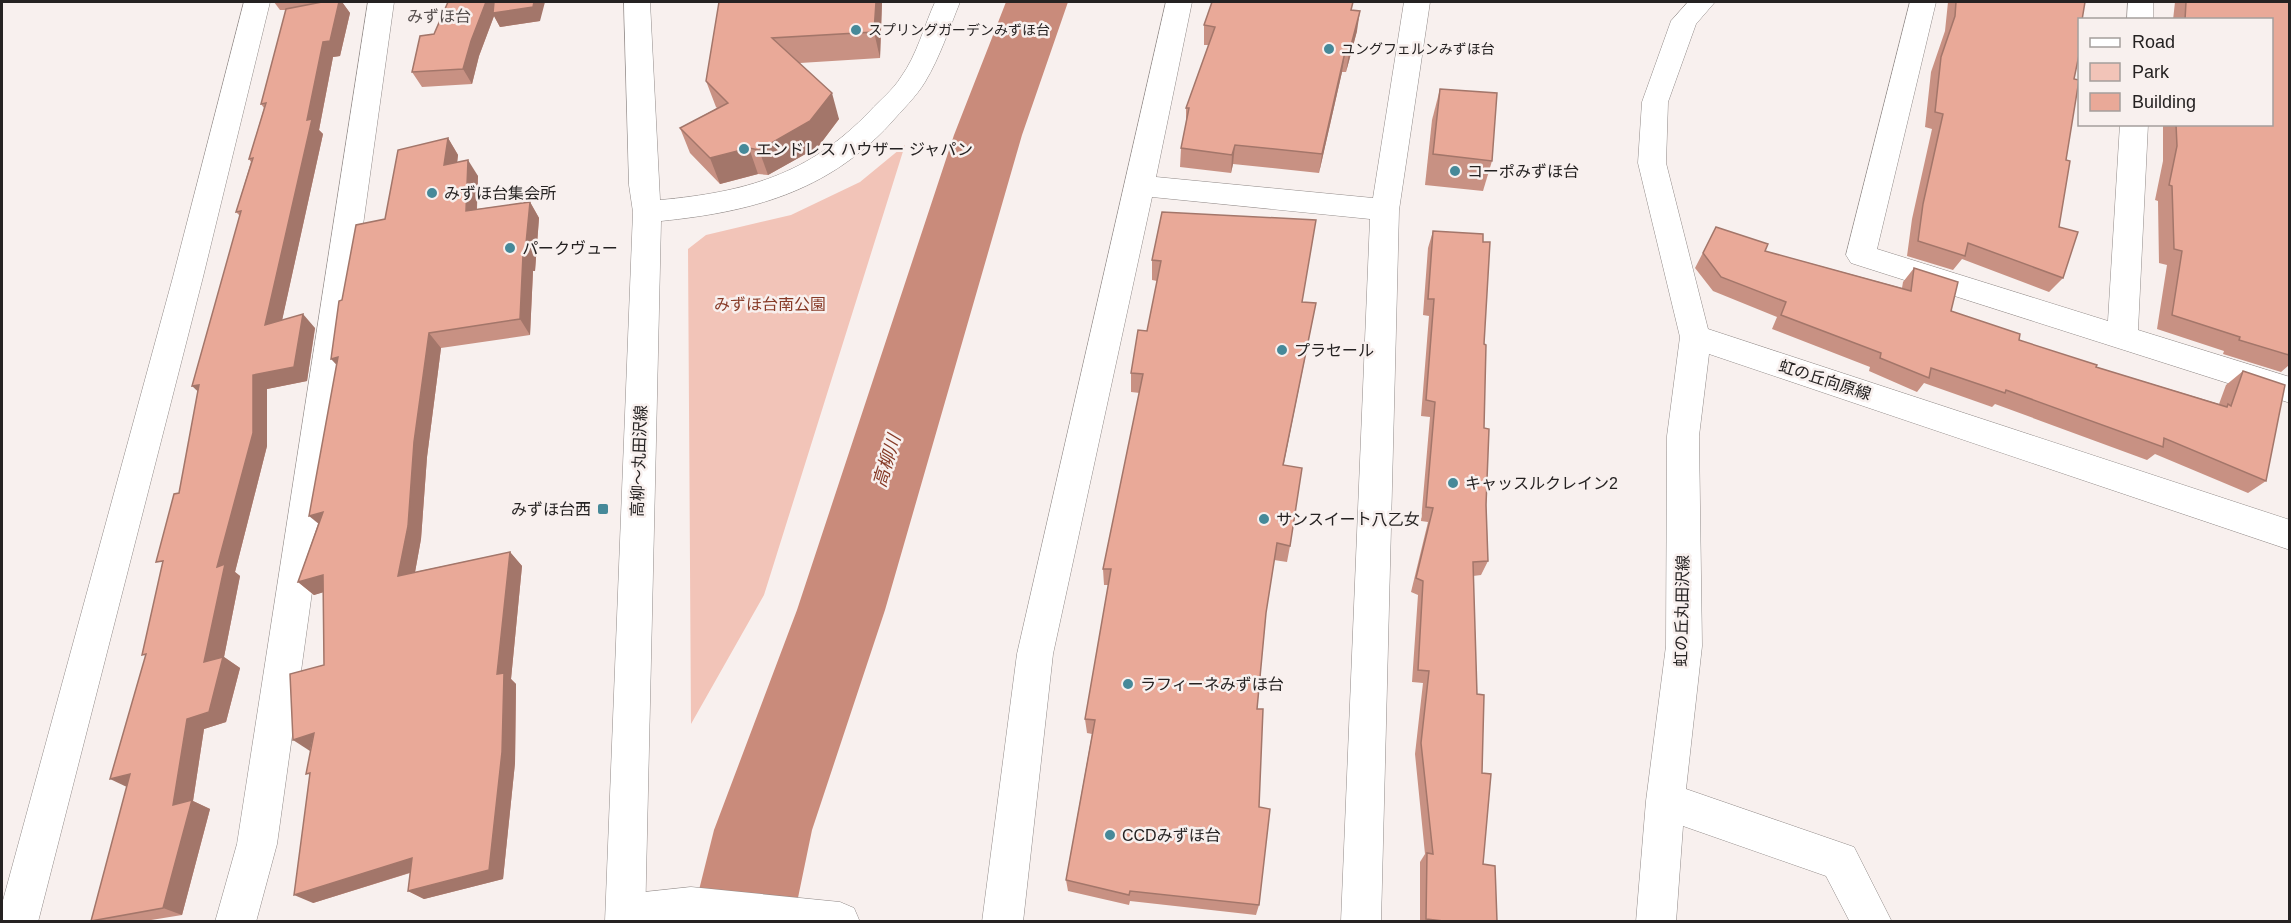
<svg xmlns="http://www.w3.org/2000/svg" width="2291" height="923" viewBox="0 0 2291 923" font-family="Arial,'Noto Sans JP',sans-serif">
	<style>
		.green { fill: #f2c4b8 }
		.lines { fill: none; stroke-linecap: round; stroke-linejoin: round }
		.river { fill: #c98b7b; fill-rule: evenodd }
		.street-casing { stroke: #928b89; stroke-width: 1 }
		.secondary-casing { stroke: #928b89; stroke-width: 1 }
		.street { fill: #fff; fill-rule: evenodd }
		.secondary { fill: #fff; fill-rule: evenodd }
		.wall { fill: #c89183 }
		.shaded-wall { fill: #a3766a }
		.building { fill: #e9a998; stroke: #a3766a; stroke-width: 1.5 }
		.poi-dot { fill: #468999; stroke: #f8f0ee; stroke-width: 2 }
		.labels { text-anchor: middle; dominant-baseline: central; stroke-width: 5; stroke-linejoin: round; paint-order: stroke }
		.far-poi-label { font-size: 14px; fill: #252222; stroke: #f8f0ee; text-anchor: start }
		.far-quarter-label { font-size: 16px; fill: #534c4b; stroke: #f8f0ee }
		.poi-label { font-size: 16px; fill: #252222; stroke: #f8f0ee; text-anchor: start }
		.park-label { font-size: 16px; fill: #873a27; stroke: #f8f0ee }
		.street-label { font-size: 16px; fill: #252222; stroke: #f8f0ee }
		.water-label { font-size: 18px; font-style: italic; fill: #863a26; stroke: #f8f0ee }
	</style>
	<rect width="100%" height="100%" fill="#f8f0ee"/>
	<path class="green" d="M905 145 764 595 691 724 688 249 706 235 791 215 860 182Z"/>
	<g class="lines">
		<path class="river" d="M1006 2H1068L1022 135 885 610 812 830 793 922H691L714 830 797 610 954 135Z"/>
		<g class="street-casing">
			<g id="street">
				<path d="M244 2H270L203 277 38 922H2V904L173 277Z"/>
				<path d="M368 2H394L277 844 256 922H215L237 844Z"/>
				<path d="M1166 2H1192L1156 177 1373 198 1404 2H1430L1399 210 1381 922H1341L1370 219 1152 197 1053 654 1023 922H982L1017 654Z"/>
				<path d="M1688 2H1715L1696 24 1668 102 1666 163 1708 329 2290 520V550L1709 354 1699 436 1702 646 1686 789 1854 847 1892 922H1850L1826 876 1683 826 1676 922H1636L1646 801 1666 646 1667 436 1680 337 1638 163 1642 102 1671 21Z"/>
				<path d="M1910 2H1936L1877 249 2108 321 2120 124H2148L2138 330 2290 377V403L1851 263 1846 255Z"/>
				<path d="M2128 2H2153V20H2127Z"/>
				<path d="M691 887 840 902 854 908 860 922H609L606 914 612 900 626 894Z"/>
			</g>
		</g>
		<g class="secondary-casing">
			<path id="secondary" d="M624 2H650L660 200C745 192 809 175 870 111 880 100 893 90 901 77 917 55 924 26 935 2H960C949 29 940 57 925 82 916 97 902 110 890 124 827 192 751 212 661 221L645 922H605L633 212 629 185Z"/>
		</g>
		<use href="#street" class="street"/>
		<use href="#secondary" class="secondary"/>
	</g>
	<g class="wall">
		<path d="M274 2H342L350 13 340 56 333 57 319 130 323 134 282 320 315 328 307 381 267 389V446L235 572 240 576 224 657 240 668 226 722 204 729 193 801 210 809 182 915 145 921H91L127 787 145 657 179 493 240 216 236 212 251 162 249 159 264 108 261 104 286 10H280Z"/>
		<path d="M448 2 540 21 500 27 494 16 479 56 472 84 422 87 412 72 434 34Z"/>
		<path d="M719 2H882L880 58 800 63 839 119 818 147 768 175 758 174 720 184 690 153 680 128 717 108 716 107 706 81Z"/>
		<path d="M1948 2H2085L2079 20 2059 227 2063 278 2049 292 1962 259 1953 270 1907 256 1912 219 1932 129 1925 127 1931 72 1945 31Z"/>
		<path d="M2175 2H2289V365L2281 372 2223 354 2224 351 2157 329 2167 265 2159 263 2158 201 2155 200 2163 161V124H2271V20H2173Z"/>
		<path d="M1352 10 1357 31 1346 72H1342L1319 173 1233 164 1231 173 1180 167 1181 148 1186 125V108L1209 45H1204V25Z"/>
		<path d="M1440 89 1492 161 1483 191 1425 185 1432 120Z"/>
		<path d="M448 138 458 155 457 162 478 176 477 209 530 202 539 218 535 271H533L530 335 441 348 427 457 421 539 415 572 510 552 522 566 511 679 516 684 515 763 503 879 424 899 408 891 410 873 313 903 324 665 323 592 314 595 298 582 318 524 337 365 342 300 385 219Z"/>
		<path d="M1162 212 1302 302 1316 303 1283 465 1290 546 1287 562 1274 560 1266 613 1257 709 1259 807V905L1256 915 1130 901 1129 905 1068 891 1066 880 1092 734 1087 733 1085 719 1109 585H1104L1103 569 1140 393 1131 392V373L1147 331 1157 281 1152 280V260Z"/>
		<path d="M1716 227 1765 251 1902 288 1903 282 1914 268 1951 311 2019 340 2096 367 2219 404 2226 385 2243 371 2266 481 2248 493 2155 454 2147 460 1995 404 1992 407 1924 383 1917 392 1869 371 1870 367 1772 329 1777 317 1713 291 1695 268Z"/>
		<path d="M1433 231 1483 242 1484 344V428L1488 561 1481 575 1473 576 1477 694 1482 773 1483 864 1497 921H1420V862L1425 854 1415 754 1423 683 1412 682 1418 595 1411 592 1428 522 1421 521 1430 417 1421 416 1429 316 1423 315 1428 248Z"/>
	</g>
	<g class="shaded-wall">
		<path d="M339 2H342L350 13 340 56 333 57 319 130 323 134 278 339 265 325 323 42Z"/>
		<path d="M486 2H545L540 21 500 27 494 16 479 56 472 84 463 69 471 41Z"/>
		<path d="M876 2H882L880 58 874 32Z"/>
		<path d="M1360 11 1357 31 1346 72 1349 53Z"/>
		<path d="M1345 52 1342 72 1319 173 1322 154Z"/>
		<path d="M832 93 839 119 818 147 768 175 759 150Z"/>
		<path d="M448 138 458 155 455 181 444 165Z"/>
		<path d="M1235 145 1233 164 1231 173 1232 155Z"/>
		<path d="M749 148 758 174 720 184 710 158Z"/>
		<path d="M468 160 478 176 476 227 466 211Z"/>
		<path d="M530 202 539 218 535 271H533L530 335 520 319 523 255Z"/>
		<path d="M1316 303 1280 483 1283 465Z"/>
		<path d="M303 314 315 328 307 381 267 389V446L235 572 240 576 224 657 240 668 226 722 204 729 193 801 210 809 182 915 163 908 173 805 187 719 204 662 217 567 253 375Z"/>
		<path d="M429 333 441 348 427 457 421 539 412 589 398 576 414 442Z"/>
		<path d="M338 357 345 374 331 359Z"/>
		<path d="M199 385 207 400 192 386Z"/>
		<path d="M323 512 325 529 309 516Z"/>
		<path d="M510 552 522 566 511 679 516 684 515 763 503 879 424 899 408 891 497 674Z"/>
		<path d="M323 575 338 588 314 595 298 582Z"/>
		<path d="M314 733 310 751 293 740Z"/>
		<path d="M130 774 129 788 110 779Z"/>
		<path d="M412 858 428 867 313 903 294 895Z"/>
	</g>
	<g class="building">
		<path d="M322 2H339L330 41 323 42 307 120 312 119 265 325 303 314 294 367 253 375V433L217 567 225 564 204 662 223 657 209 712 187 719 173 805 192 800 163 908 91 921 130 774 110 779 146 654 142 655 163 561 156 562 174 494 179 493 199 385 192 386 241 211 236 212 253 158 249 159 266 103 261 104 286 9Z"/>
		<path d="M448 2H486L471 41 463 69 412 72 420 36 434 34Z"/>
		<path d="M494 2H534L533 7 493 13Z"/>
		<path d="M719 2H876L874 32 772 38 832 93 810 121 759 150 749 148 710 158 680 128 728 103 706 81Z"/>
		<path d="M1212 2H1353L1351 10 1360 11 1349 53 1345 52 1322 154 1235 145 1232 155 1181 148 1189 108H1186L1215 27 1204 25Z"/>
		<path d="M1956 2H2085L2082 20H2079V55L2074 79 2079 80 2066 160 2070 161 2059 227 2078 232 2063 278 1968 243 1965 256 1918 241 1923 204 1943 114 1935 112 1941 57 1955 16Z"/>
		<path d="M2186 2H2289V355L2239 340 2240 337 2172 315 2182 251 2174 249 2172 186 2169 185 2177 146 2176 124H2271V20H2185Z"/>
		<path d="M1440 89 1497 93 1492 161 1433 154Z"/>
		<path d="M448 138 444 165 468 160 466 211 530 202 525 254 523 255 520 319 429 333 414 442 408 526 398 576 510 552 497 674 504 673 502 752 489 870 408 891 412 858 294 895 310 773 306 774 314 733 293 740 290 674 324 665 323 575 298 582 323 512 309 516 338 357 331 359 339 301 342 300 356 225 385 219 398 150Z"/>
		<path d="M1162 212 1316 220 1302 302 1316 303 1283 465 1302 468 1290 546 1277 543 1266 613 1257 709H1263L1259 807 1270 809 1259 905 1130 891 1129 895 1066 880 1095 720 1085 719 1111 569H1103L1143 374 1131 373 1138 330 1147 331 1161 261 1152 260Z"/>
		<path d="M1716 227 1768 244 1765 251 1911 291 1914 268 1958 282 1951 311 2020 334 2019 340 2097 365 2096 367 2227 407 2228 404 2231 406 2243 371 2285 385 2266 481 2164 438 2163 447 2006 390 2005 393 1931 368 1929 378 1880 358 1881 353 1781 315 1786 302 1721 277 1703 253Z"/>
		<path d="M1433 231 1483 234V242H1490L1484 344 1486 345 1484 428 1489 429 1486 505 1488 561 1473 562 1477 694 1484 695 1482 773 1491 774 1483 864 1495 866 1497 921H1444L1426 919 1427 853 1433 854 1421 743 1429 671 1418 670 1423 581 1416 578 1433 508 1426 507 1435 402 1426 400 1434 299H1428Z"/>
	</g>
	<g class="poi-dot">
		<circle cx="856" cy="30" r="6"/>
		<circle cx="1329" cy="49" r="6"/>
		<circle cx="744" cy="149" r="6"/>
		<circle cx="1455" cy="171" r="6"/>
		<circle cx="432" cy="193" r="6"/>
		<circle cx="510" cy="248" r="6"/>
		<circle cx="1282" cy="350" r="6"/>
		<circle cx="1453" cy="483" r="6"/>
		<rect x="597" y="503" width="12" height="12" rx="3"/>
		<circle cx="1264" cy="519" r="6"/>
		<circle cx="1128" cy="684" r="6"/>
		<circle cx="1110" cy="835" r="6"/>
	</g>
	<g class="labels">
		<g class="far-poi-label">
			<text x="868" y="30">スプリングガーデンみずほ台</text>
			<text x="1341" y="49">ユングフェルンみずほ台</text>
		</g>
		<g class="far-quarter-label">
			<text x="439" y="16">みずほ台</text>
		</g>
		<g class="poi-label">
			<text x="756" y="149">エンドレス ハウザー ジャパン</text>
			<text x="1467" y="171">コーポみずほ台</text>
			<text x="444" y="193">みずほ台集会所</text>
			<text x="522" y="248">パークヴュー</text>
			<text x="1294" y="350">プラセール</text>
			<text x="1465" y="483">キャッスルクレイン2</text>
			<text x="591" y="509" text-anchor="end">みずほ台西</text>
			<text x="1276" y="519">サンスイート八乙女</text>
			<text x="1140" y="684">ラフィーネみずほ台</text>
			<text x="1122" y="835">CCDみずほ台</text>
		</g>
		<g class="park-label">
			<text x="770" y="304">みずほ台南公園</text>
		</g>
		<g class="street-label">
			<text transform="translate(1825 380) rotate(18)">虹の丘向原線</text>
			<text transform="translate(639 461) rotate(-88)">高柳～丸田沢線</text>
			<text transform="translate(1682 611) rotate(-89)">虹の丘丸田沢線</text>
		</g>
		<g class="water-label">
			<text transform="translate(887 461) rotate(-73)">高柳川</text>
		</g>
	</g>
	<rect width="2291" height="923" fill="none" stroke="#252222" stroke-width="6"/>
	<rect x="2078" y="18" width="195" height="108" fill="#f8f0ee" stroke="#a49e9c" stroke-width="1.5"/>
	<rect x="2090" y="38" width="30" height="9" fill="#ffffff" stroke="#a49e9c" stroke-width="1.5"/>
	<text x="2132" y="48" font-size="18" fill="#252222">Road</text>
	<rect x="2090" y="63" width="30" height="18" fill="#f2c4b8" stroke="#a49e9c" stroke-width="1.5"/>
	<text x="2132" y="78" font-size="18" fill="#252222">Park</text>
	<rect x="2090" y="93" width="30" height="18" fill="#e9a998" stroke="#a49e9c" stroke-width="1.5"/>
	<text x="2132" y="108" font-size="18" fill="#252222">Building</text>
</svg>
